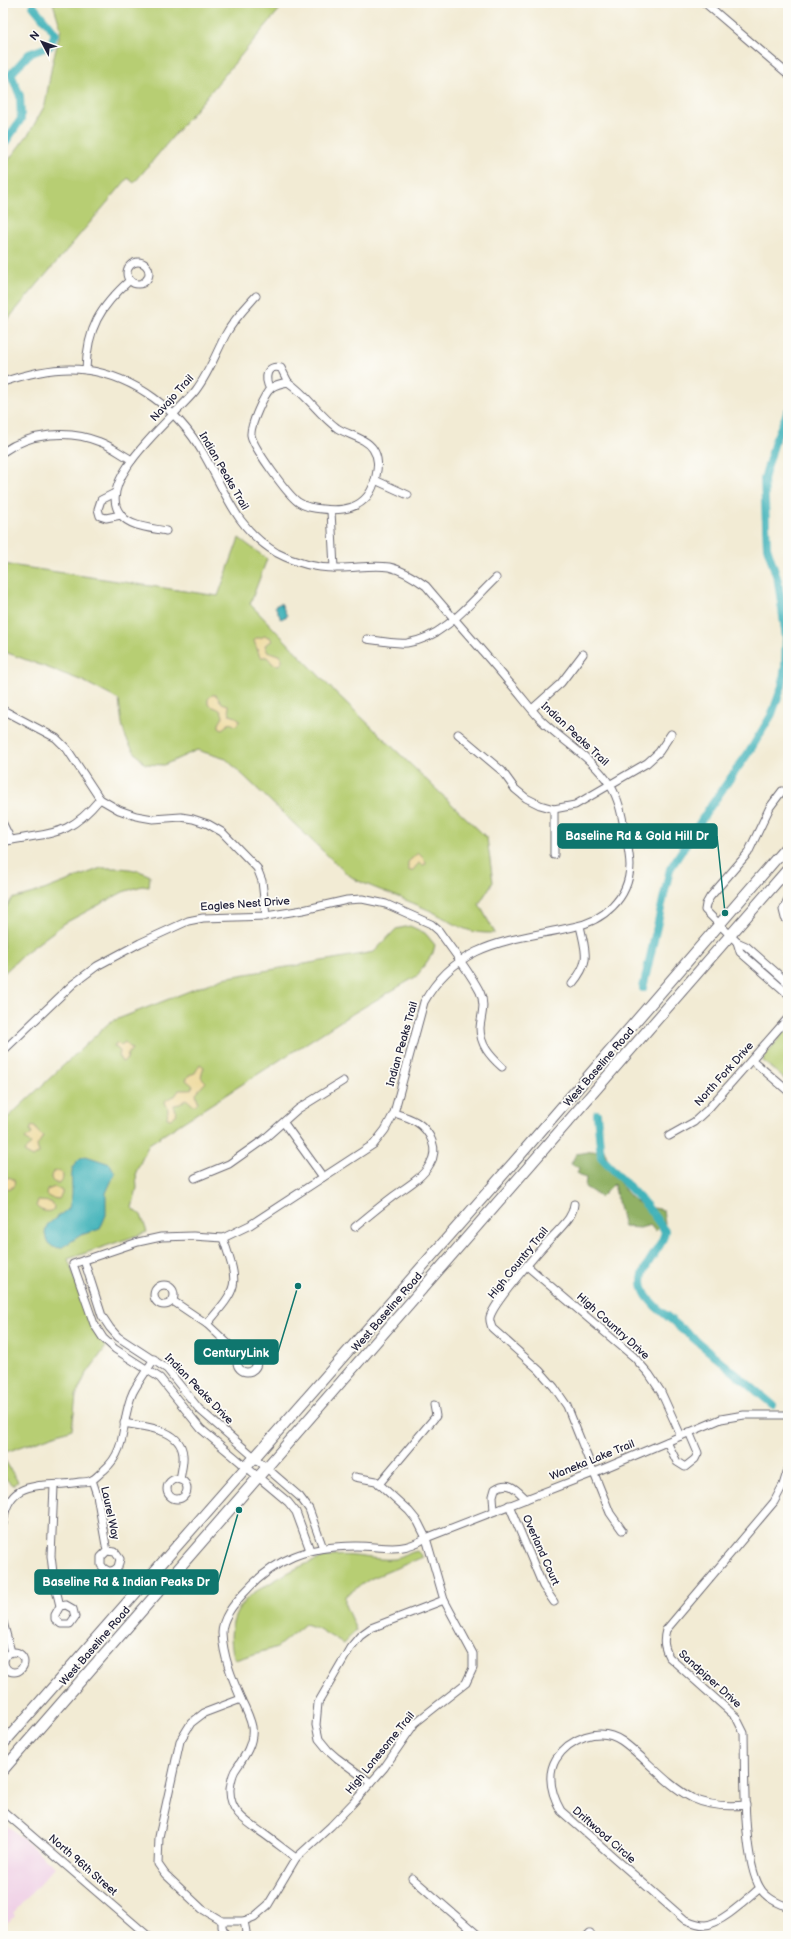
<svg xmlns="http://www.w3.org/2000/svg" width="791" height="1939" viewBox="0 0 791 1939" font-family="'Balsamiq Sans',sans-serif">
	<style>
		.built { fill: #efd0e6 }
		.green { fill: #b7ce73; stroke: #6c7857 }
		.forest { fill: #91b165; stroke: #5a6a50 }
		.sand { fill: #eeda9e; stroke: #887e6c }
		.water { fill: #43b3ba; stroke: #326a7a }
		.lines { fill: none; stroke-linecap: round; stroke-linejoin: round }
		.canal { stroke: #43b3ba; stroke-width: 8 }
		.street-casing { stroke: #6b6871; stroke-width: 9 }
		.secondary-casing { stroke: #6b6871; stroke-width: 12 }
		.street { stroke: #fff; stroke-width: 7 }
		.secondary { stroke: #fff; stroke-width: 10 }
		.labels { text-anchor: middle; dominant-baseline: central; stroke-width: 3.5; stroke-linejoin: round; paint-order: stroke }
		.street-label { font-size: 11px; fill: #22223b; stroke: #fdfcf7 }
		.leader { fill: none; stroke: #0f766e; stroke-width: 1.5 }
		.callout-dot { fill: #0f766e; stroke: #fdfcf7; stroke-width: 1.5 }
		.callout { fill: #0f766e; stroke: #0f766e; stroke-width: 1.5 }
		.callout-label { font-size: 12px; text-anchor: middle; font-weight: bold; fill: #fff }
	</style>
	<rect width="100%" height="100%" fill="#fdfcf7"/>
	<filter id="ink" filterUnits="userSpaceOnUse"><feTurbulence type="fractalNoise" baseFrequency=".025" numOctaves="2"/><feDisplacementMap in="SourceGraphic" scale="8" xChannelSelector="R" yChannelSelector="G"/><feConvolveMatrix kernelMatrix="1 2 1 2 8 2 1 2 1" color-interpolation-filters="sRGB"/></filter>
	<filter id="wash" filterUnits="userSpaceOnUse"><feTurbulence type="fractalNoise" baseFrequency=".012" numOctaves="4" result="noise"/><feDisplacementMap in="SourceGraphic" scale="16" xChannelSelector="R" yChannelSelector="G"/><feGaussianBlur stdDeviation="0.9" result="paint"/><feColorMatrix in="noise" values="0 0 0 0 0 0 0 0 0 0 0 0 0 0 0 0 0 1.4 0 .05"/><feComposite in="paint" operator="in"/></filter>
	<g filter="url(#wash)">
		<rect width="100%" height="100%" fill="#f2ebd4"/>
		<path class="built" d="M3 1821 55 1867 13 1913 15 1915 3 1927Z"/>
		<g class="green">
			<path d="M53 3H274L280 9 134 183 128 178 3 325V167L30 132 45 105 52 65 61 29Z"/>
			<path d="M239 538 267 559 250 604 328 685 487 838 493 882 479 904 495 933C465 934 458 925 433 912 408 900 381 891 356 880L346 873 226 759 197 750 164 765 145 764C122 739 123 732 119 700L83 681 5 652 3 657V564L218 596Z"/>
			<path d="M101 868C118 868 135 867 150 876L149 887 142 886 123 892 65 923 25 953 3 974V912L12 899 44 890Z"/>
			<path d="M410 926 425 933 435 945 433 953 417 976 347 1017 149 1144 136 1172 137 1188 132 1208 141 1215 147 1232 68 1259 94 1332 106 1347 85 1376 76 1396 72 1429 3 1453V1122L110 1022 223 978 374 952 396 929Z"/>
			<path d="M788 1027V1082L763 1061 764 1057Z"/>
			<path d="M3 1457 18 1482 12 1485 3 1476Z"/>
			<path d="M417 1551 423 1557 370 1579 345 1596V1605L356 1630 343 1644 319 1629 305 1624 277 1647 235 1660C227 1636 231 1611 252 1594 256 1591 262 1588 267 1585 288 1572 309 1560 334 1556 354 1553 374 1561 395 1559 403 1558 409 1552 417 1551Z"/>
		</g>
		<path class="forest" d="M604 1149C609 1166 625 1197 642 1205 648 1208 656 1208 663 1210L665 1224 655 1231 650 1225 640 1228 624 1227 614 1184 601 1197 585 1187 586 1178 577 1173 579 1168 571 1164 576 1154Z"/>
		<g class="sand">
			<path d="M264 636 270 637 272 641 265 645 267 651 281 656 282 662 279 665 273 664 267 657H260L254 641 256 638H261Z"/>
			<path d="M212 695H216L222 703 228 705 230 715 236 717 240 720 236 726 230 723 222 729 219 727V724L223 717C222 707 214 709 208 704V699Z"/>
			<path d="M418 853 425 860 426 864 423 865 419 863 412 871 408 870V862Z"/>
			<path d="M125 1042 132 1049 128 1054 127 1059 122 1062 119 1057 120 1051 114 1046 116 1043 121 1045Z"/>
			<path d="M200 1064 204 1067 201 1077 206 1082 196 1093 198 1102 194 1106 186 1099 180 1104 174 1105V1109L177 1114 171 1119 167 1118 168 1109 165 1102 167 1099 175 1096 179 1090H190L193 1086 186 1080 189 1075 195 1073Z"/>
			<path d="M32 1126 36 1128 38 1132 43 1136 37 1146 39 1153 33 1157 24 1152 31 1144 25 1139 32 1134 30 1130Z"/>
			<circle cx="57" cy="1177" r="6"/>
			<circle cx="9" cy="1183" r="5.5"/>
			<path d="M55 1187 62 1191V1194L59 1199 51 1198 46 1195 47 1190Z"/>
			<path d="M38 1201 51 1202 54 1207 53 1210C48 1213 40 1211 36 1206Z"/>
		</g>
		<g class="water">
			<path d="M281 603 287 616 281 619 275 606Z"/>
			<path d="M86 1156 110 1164 115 1173 106 1193V1215L100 1229 81 1235 61 1248 53 1247 47 1242 45 1233 47 1225 69 1208C70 1203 72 1197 72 1192 72 1177 68 1161 86 1156Z"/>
		</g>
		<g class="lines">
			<g class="canal">
				<path d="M3 146 21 119 20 96 11 74 29 54 50 46 55 33 33 6V3"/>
				<path d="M643 988 670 869 708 810 751 749 772 714 782 686 785 666 786 638 778 581 767 547 764 479 775 441 788 411"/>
				<path d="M597 1114 601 1157 647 1206 665 1231C663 1252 631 1270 646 1295 648 1299 653 1303 656 1307L773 1405"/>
			</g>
		</g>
	</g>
	<g filter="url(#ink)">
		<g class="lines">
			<g class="street-casing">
				<g id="street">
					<path d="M705 3 788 74"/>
					<circle cx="138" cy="273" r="11"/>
					<path d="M86 370C87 328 100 307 130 280"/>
					<path d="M3 382C29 373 58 366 86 370 136 377 178 410 203 453 226 492 235 528 277 553 294 562 315 568 335 568 353 569 371 564 389 567 403 570 415 578 426 586 453 618 481 649 508 681 519 693 529 707 540 719 563 742 592 757 610 785 619 799 622 816 625 832 627 843 630 855 630 866 629 899 603 921 573 927 512 941 459 940 424 1002L394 1113 385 1130 374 1144 250 1225 223 1238 193 1236 161 1237 138 1242 73 1264 94 1324 103 1338 115 1349 160 1378 201 1429 288 1502 296 1512 310 1550"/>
					<path d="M288 382C307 395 319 415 337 428 348 435 366 438 373 449 379 458 378 467 376 476 369 512 339 513 309 507 305 506 301 504 298 502 287 494 253 447 251 435 250 426 264 394 271 388 276 384 282 383 288 382Z"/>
					<path d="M270 389C264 378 266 364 281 368L288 382"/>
					<path d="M3 452C30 433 69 429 100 442 111 446 121 454 132 460"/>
					<path d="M375 480 408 495"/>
					<path d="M115 493 101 500 98 509 100 516 106 518 121 515"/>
					<path d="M331 511 334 568"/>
					<path d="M166 531C152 528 130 527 121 515 92 481 178 414 196 390 209 373 216 353 226 334 234 319 245 308 256 296"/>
					<path d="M367 639C380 641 394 644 407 643 444 638 471 602 496 578"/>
					<path d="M532 709 561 683 583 654"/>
					<path d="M3 710 56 738 67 749 100 799 119 810 136 816 153 819 181 817 193 819 208 824 222 832 257 868 262 881 266 916"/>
					<path d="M458 734 502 771 515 789 526 798 540 805 554 809 575 805 647 763 659 752 671 734"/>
					<path d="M782 791 770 807 748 853 710 897 706 904 705 910 737 942 746 946 788 983"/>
					<path d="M554 809V855"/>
					<path d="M3 824 11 840"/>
					<path d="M3 842C50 831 66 840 100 799"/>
					<path d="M788 900 783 910 785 918 788 921"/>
					<path d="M737 942 740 952 788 994"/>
					<path d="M572 984C591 961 586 953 580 926"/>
					<path d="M3 1051 73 984 97 966 140 943 188 921 203 918 266 916 303 910 347 900 362 899 386 904 431 924 439 931C452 950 470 972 480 992 486 1005 481 1015 480 1028 480 1045 490 1056 502 1067"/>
					<path d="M752 1060 788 1091"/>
					<path d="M284 1123 323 1177"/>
					<path d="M669 1136 694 1122 708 1109 788 1018"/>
					<path d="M195 1178 229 1164 263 1140 298 1109 343 1081"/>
					<path d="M574 1204C573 1217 563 1225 555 1234 542 1247 494 1302 490 1317 489 1321 491 1324 492 1328L539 1370 554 1387 567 1406 610 1513 622 1530"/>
					<path d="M355 1227C367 1217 379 1207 391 1198 404 1188 422 1179 430 1164 435 1156 435 1149 432 1141 425 1123 411 1118 394 1113"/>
					<path d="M84 1260 102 1316 110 1328 118 1337 167 1369 199 1409 300 1497 309 1509 323 1548"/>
					<path d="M527 1266 634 1357 649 1374 661 1392 681 1436"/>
					<circle cx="164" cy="1295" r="10"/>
					<path d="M173 1301 207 1324 240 1355"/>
					<path d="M207 1324C240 1285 239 1286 223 1238"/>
					<circle cx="247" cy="1362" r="10"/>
					<path d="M124 1423C144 1427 181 1428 183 1455 184 1462 181 1472 180 1480"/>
					<path d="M667 1442 677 1462 685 1467 695 1459 698 1453 689 1432"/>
					<path d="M788 1469 783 1485 774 1502 666 1630C663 1641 664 1647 669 1657L736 1717 744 1733C745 1771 742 1857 760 1888 766 1898 778 1903 788 1907"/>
					<circle cx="177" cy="1489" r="10"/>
					<path d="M92 1480 97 1495 107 1551 101 1557V1565C106 1572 112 1573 118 1567L120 1559 115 1552 107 1551"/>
					<path d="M379 1484 436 1416 434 1405"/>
					<path d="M54 1486 51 1556 54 1581 60 1606 55 1615V1619L61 1624H70L75 1617 73 1609 66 1605 60 1606"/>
					<path d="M509 1505 543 1586 554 1602"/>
					<path d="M494 1511 493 1496 495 1489C509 1480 516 1489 526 1499"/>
					<path d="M3 1524C8 1475 44 1489 80 1482 84 1482 89 1482 92 1480 96 1478 100 1473 104 1470 129 1449 120 1419 133 1392 139 1381 147 1370 154 1359"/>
					<path d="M3 1622 11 1652"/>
					<circle cx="14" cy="1662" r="10"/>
					<path d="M241 1699 204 1713 191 1723 180 1741 159 1837 158 1864 165 1874 202 1909 222 1921H244L254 1917 268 1905 296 1858 331 1826 353 1803 384 1768 415 1723 466 1683 473 1668V1654L444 1600 426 1538 418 1522 409 1511 376 1481 355 1477"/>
					<path d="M371 1783 337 1758 328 1750 319 1739 316 1725 318 1703 350 1648 360 1636 371 1628 444 1600"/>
					<path d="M746 1805C727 1807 709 1806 692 1798 665 1784 646 1758 622 1741 599 1725 569 1739 556 1759 546 1776 552 1795 561 1811L684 1919C691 1922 697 1925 705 1925 721 1924 747 1899 760 1888"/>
					<path d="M3 1811 148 1936"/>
					<path d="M296 1858C285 1850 275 1842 264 1834 247 1822 229 1812 230 1789 231 1782 232 1774 236 1769 245 1756 254 1743 252 1727 250 1717 246 1709 241 1699 232 1678 223 1656 222 1633 222 1618 234 1604 243 1594 275 1558 308 1546 356 1546 385 1546 399 1554 426 1538L593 1473 721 1419 744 1415H788"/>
					<path d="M412 1878 479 1936"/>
					<path d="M222 1921V1927L226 1936"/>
					<path d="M244 1936 246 1932 244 1921"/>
					<path d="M587 1936 590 1933"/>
				</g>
			</g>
			<g class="secondary-casing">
				<g id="secondary">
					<path d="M3 1744 521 1154 788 845"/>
					<path d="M3 1770 788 869"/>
				</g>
			</g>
			<use href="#street" class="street"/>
			<use href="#secondary" class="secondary"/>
		</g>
	</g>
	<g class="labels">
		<g class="street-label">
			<text transform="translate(172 398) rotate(-48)">Navajo Trail</text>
			<text transform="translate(224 471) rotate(60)">Indian Peaks Trail</text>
			<text transform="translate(575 734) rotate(43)">Indian Peaks Trail</text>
			<text transform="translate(245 904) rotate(-4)">Eagles Nest Drive</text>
			<text transform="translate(402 1044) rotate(-74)">Indian Peaks Trail</text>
			<text transform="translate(599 1067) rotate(-49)">West Baseline Road</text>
			<text transform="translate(724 1074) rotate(-48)">North Fork Drive</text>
			<text transform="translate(518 1263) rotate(-51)">High Country Trail</text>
			<text transform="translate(387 1312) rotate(-49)">West Baseline Road</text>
			<text transform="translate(613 1326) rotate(42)">High Country Drive</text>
			<text transform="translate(199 1389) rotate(46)">Indian Peaks Drive</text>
			<text transform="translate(592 1460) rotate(-22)">Waneka Lake Trail</text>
			<text transform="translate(110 1513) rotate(78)">Laurel Way</text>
			<text transform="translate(541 1550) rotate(66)">Overland Court</text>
			<text transform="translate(95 1646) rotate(-49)">West Baseline Road</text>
			<text transform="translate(710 1679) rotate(42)">Sandpiper Drive</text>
			<text transform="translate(380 1753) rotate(-51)">High Lonesome Trail</text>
			<text transform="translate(604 1835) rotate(41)">Driftwood Circle</text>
			<text transform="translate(83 1865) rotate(41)">North 96th Street</text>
		</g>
	</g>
	<path class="leader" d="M725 913L717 836M298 1286L278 1352M239 1510L218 1582"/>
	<g class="callout-dot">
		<circle cx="725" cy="913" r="4"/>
		<circle cx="298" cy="1286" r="4"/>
		<circle cx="239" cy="1510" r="4"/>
	</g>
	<g class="callout">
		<rect x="558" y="824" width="159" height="24" rx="4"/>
		<rect x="195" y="1340" width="83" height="24" rx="4"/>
		<rect x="35" y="1570" width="183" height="24" rx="4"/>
	</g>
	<g class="callout-label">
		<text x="637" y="840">Baseline Rd &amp; Gold Hill Dr</text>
		<text x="236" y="1357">CenturyLink</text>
		<text x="126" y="1586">Baseline Rd &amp; Indian Peaks Dr</text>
	</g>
	<rect width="791" height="1939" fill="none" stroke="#fdfcf7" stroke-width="16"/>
	<g transform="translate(42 42) rotate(311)" stroke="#fdfcf7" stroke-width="3" paint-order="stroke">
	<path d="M0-3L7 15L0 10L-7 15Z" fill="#22223b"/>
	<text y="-6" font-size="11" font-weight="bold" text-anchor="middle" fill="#22223b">N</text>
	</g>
</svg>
